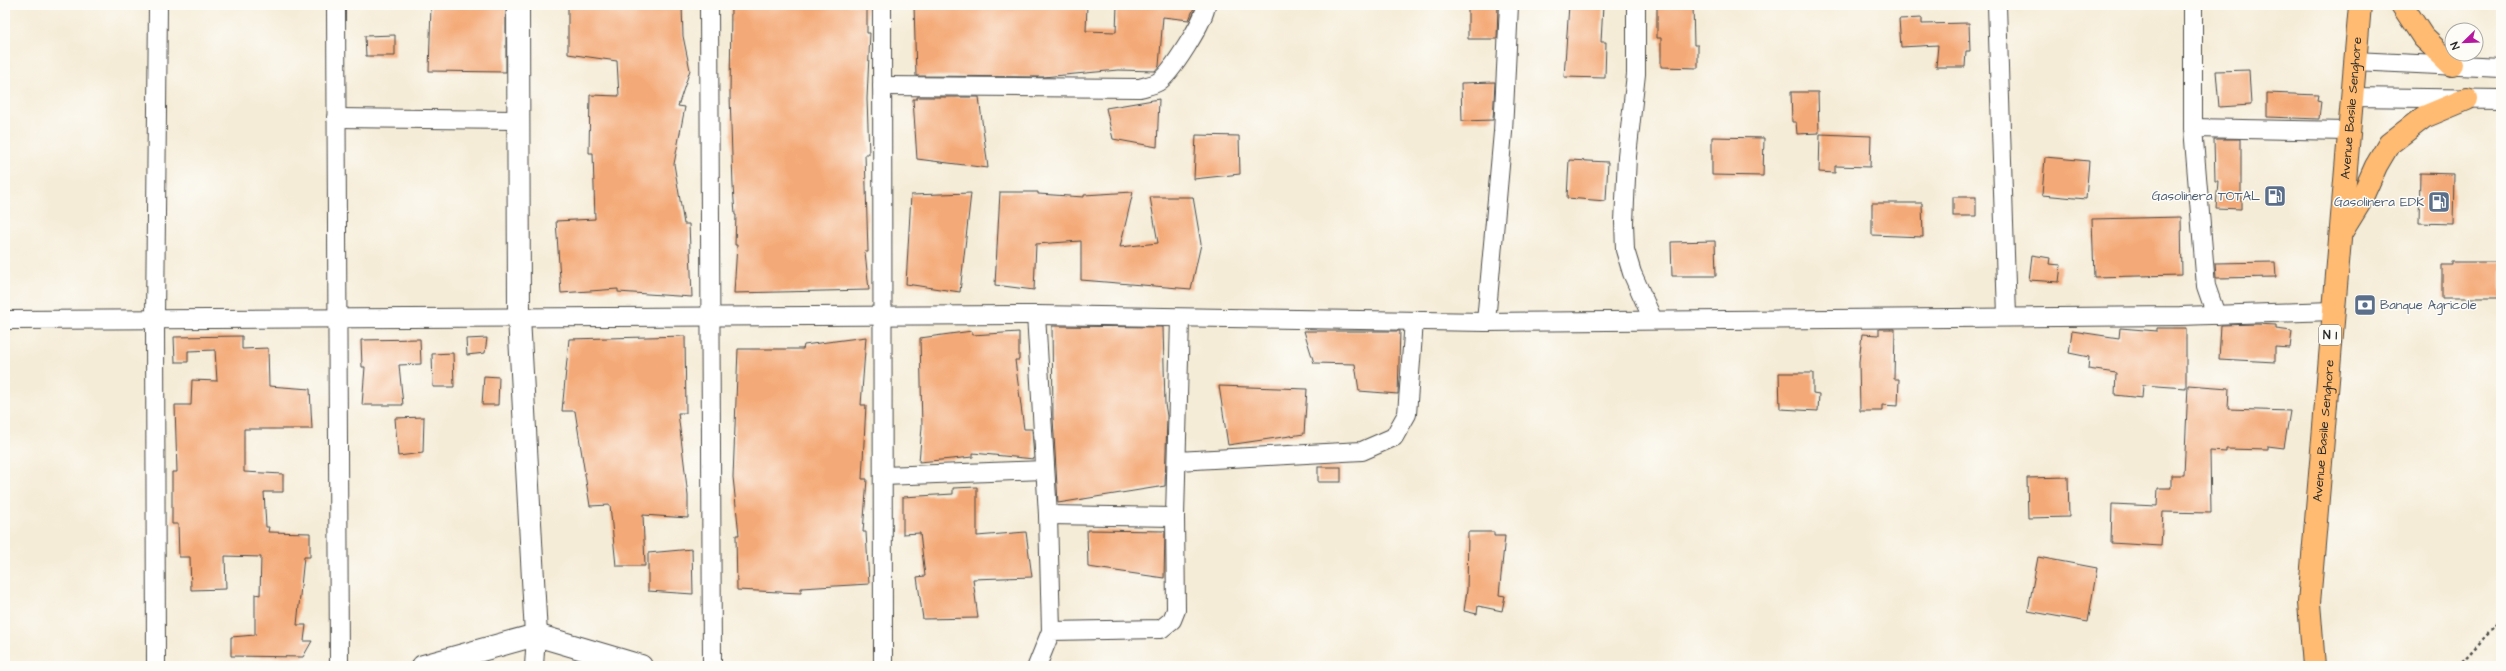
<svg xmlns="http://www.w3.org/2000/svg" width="2506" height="671" viewBox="0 0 2506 671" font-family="'Architects Daughter',sans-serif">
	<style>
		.building { fill: #f4aa78 }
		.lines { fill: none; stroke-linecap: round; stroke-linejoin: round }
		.minor-casing { stroke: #494845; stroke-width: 20 }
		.tertiary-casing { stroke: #494845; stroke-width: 24 }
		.trunk-casing { stroke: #494845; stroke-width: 24 }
		.path { stroke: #494845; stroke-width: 2.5; stroke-dasharray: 3 3; stroke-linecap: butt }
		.minor { stroke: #fff; stroke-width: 18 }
		.tertiary { stroke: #fff; stroke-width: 22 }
		.trunk { stroke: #ffbb71; stroke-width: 22 }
		.labels { text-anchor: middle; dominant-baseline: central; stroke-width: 3; stroke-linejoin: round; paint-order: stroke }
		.shield { fill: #fdfcf7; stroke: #6a6a68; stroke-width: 1 }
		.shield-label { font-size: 12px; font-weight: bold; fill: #2b2b2b }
		.street-label { font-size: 13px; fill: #2b2b2b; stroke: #fdfcf7 }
		.service-label { font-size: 13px; fill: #4e5e75; stroke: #fdfcf7; text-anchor: end }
	</style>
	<rect width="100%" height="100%" fill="#fdfcf7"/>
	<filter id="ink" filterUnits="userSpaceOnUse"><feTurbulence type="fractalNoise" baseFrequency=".025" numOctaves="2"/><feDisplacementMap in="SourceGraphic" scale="8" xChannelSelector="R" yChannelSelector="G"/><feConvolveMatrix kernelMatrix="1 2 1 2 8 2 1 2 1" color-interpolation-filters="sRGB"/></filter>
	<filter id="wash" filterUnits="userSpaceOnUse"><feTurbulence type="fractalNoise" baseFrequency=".012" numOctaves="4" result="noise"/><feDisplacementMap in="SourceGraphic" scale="16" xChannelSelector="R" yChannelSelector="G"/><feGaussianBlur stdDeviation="0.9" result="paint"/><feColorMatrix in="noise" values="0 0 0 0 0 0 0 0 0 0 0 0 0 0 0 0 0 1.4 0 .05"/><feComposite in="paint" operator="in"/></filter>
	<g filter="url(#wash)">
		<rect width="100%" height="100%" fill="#f5ecd7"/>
		<g id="blocks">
			<g class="building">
				<path d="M431 5H506V72L429 71Z"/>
				<path d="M568 5H610V7L682 5 683 36 690 70 678 106 685 107 674 164 684 224H689L692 297 618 292V289L561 293 556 221 595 219 593 153H589L590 95 619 96 617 61 568 54Z"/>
				<path d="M731 5H867V33H870L867 99 869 154H865L868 252H865L869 290 734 293 737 245H735L736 215H735L733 186 730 96Z"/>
				<path d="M914 5H1087L1086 31 1116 32 1117 5H1195L1189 20 1163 17 1159 66 1155 71 1118 70 1043 77 916 76Z"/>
				<path d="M1468 5H1498L1497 39H1468Z"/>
				<path d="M1569 5H1603L1601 42H1606L1605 78 1564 77Z"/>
				<path d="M1657 5H1693L1694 45H1698V68L1661 67V38H1657Z"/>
				<path d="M1922 18V24L1969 23 1970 51H1966L1965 67H1936L1938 45 1901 47 1899 19Z"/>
				<path d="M395 35V56H366L365 36Z"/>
				<path d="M2249 70 2251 105 2219 107 2216 71Z"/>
				<path d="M1495 82 1493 120 1462 121 1461 83Z"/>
				<path d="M1791 92H1818L1819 133 1797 134 1796 122H1792Z"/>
				<path d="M2267 93 2318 95 2317 100 2321 101 2319 119 2267 117Z"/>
				<path d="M917 97H979L988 168 917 159 913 99H917Z"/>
				<path d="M1159 99 1157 147 1113 139 1106 108Z"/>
				<path d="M1820 134 1871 136 1870 167 1835 166V173L1819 172Z"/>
				<path d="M1196 135 1239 136 1240 174 1194 179Z"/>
				<path d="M1712 137 1764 138 1763 176 1712 175Z"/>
				<path d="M2214 139H2241V209L2216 208 2218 181H2215Z"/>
				<path d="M2045 157 2089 161 2086 199 2042 195Z"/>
				<path d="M1569 160 1608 162 1606 201 1567 198Z"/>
				<path d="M2420 173 2454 174 2453 224 2419 223Z"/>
				<path d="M1000 192H1038V194L1084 197V195L1133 192 1120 247 1158 243 1150 197H1193L1201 244 1191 289 1081 280V241L1036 244 1034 290 995 285Z"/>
				<path d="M971 193 960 292 906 284 911 195Z"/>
				<rect x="1953" y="197" width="23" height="19"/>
				<path d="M1872 203H1922L1923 237 1872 235Z"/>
				<path d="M2181 217 2182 275 2094 277 2092 219Z"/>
				<path d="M1715 241 1716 276H1672L1671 242Z"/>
				<path d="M2032 255 2050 258 2049 264 2061 265 2059 282 2029 280Z"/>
				<path d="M2275 262 2276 277 2216 278 2215 263Z"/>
				<path d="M2453 262H2501V298H2442V265H2453Z"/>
				<path d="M2257 324 2276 325V329L2292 331 2290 348 2275 347V362L2219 359 2221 325Z"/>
				<path d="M1052 326 1163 327 1165 404 1167 416 1165 486 1058 503 1053 418Z"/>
				<path d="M2120 328 2157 331V328H2186V388L2143 385 2142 398 2115 395 2116 373 2088 369 2089 357 2069 353 2072 331 2119 338Z"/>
				<path d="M1879 329H1895L1894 379H1899L1898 406 1882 405V411H1860L1859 362 1862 334 1879 335Z"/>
				<path d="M972 331V335L1019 332V360H1015L1024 429H1032L1034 459 973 453V457L919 462 922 427 920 338Z"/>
				<path d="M1304 331H1400L1398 394 1359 391 1355 364 1314 363Z"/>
				<path d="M242 336V349L268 348 269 386 310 389 312 429H244V472L283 474V492H264L266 527H269L268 532 310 533V557H304L297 625H306L304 641H312L303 657 231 656V637L255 635V594L260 595 261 557 225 556 226 589 191 590 190 557H179L178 524H172V472H177L175 405H191L192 380 217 381 215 350 188 351V362H175L174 337Z"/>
				<path d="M685 336 686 413H678L688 496V518L643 515 645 566H616L610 505 590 506 575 411H562L569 339Z"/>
				<path d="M866 337 861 405H866L862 479H867L863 532H866L869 584 801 588V593L737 590 736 535H739L733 477 738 349H803L804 345Z"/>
				<path d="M487 338 485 353 467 355 466 339Z"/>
				<path d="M420 339 421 364 399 365 403 405H362L365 367H362L361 340Z"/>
				<path d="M453 353 454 387H433L432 354Z"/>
				<path d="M1779 373H1813V393L1819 394 1818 411 1780 409Z"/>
				<path d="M484 376 499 377 498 405H482Z"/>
				<path d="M2188 385 2229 388 2228 409 2290 411 2284 448 2268 446V450L2226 449V452L2210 451 2211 513 2163 512 2161 546 2111 543 2112 504 2157 506 2158 488H2171V475H2184Z"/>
				<path d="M1219 386 1307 389 1304 434 1228 445Z"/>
				<path d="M424 417 423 453 398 456 395 418Z"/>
				<rect x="1318" y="467" width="23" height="15"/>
				<path d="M2068 477 2069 517 2028 518 2027 478Z"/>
				<path d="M977 487V536L1026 532 1032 577 973 579 978 618 923 619 917 577 925 576 920 533 903 534V497L953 494V488Z"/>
				<path d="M1087 530 1165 531 1164 578 1088 567Z"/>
				<path d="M1468 532H1494V536H1505L1499 595 1505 596 1502 611 1478 606 1477 614 1464 611 1467 590Z"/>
				<path d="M692 549 693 594 648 591V553Z"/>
				<path d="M2038 557 2097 568 2088 622 2028 611Z"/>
			</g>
		</g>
	</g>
	<g filter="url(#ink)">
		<use href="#blocks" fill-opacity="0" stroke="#494845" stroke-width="1"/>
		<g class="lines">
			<g class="minor-casing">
				<g id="minor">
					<path d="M336 5 339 666"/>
					<path d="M709 5 712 666"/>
					<path d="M882 5 883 666"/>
					<path d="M1636 5V74L1627 156 1624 222 1625 250 1632 273 1653 320"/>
					<path d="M1997 5 2007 316"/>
					<path d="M2193 5V128L2206 286 2216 315"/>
					<path d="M2354 61 2501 68"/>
					<path d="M882 86 1140 88C1146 86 1153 85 1158 82 1171 74 1205 20 1206 5"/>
					<path d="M2351 97 2501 99"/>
					<path d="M336 118 518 120"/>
					<path d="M2193 128 2348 131"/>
					<path d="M1036 315 1048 515 1051 631"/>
					<path d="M5 320 1036 315 1486 322 2180 316 2333 311"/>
					<path d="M1486 322 1503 132 1509 5"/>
					<path d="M1177 461 1362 451 1394 437 1407 414 1414 321"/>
					<path d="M883 476 1045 470"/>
					<path d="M1048 515 1175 517"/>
					<path d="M156 666 155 319 158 5"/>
					<path d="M534 666 536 635"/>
					<path d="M1037 666 1051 631 1161 629 1172 620 1176 610 1175 517 1180 318"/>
				</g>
			</g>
			<g class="tertiary-casing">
				<g id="tertiary">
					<path d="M518 5 519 317 536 635"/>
					<path d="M423 666 536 635 641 666"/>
				</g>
			</g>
			<g class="trunk-casing">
				<g id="trunk">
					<path d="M2402 5 2423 37 2452 65"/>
					<path d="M2341 233 2359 204 2376 166 2389 144 2424 117 2467 99"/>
					<path id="s1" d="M2314 666 2309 603 2360 5"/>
				</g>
			</g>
			<path class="path" d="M2458 666 2501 620"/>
			<use href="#minor" class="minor"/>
			<use href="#tertiary" class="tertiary"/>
			<use href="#trunk" class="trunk"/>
		</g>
	</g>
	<defs>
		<g id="fuel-square" transform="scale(1.15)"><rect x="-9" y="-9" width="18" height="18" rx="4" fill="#5c6f8a" stroke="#fdfcf7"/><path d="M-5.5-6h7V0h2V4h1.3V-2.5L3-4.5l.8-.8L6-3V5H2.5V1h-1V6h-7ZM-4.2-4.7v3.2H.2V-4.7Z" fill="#fff"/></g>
		<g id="bank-square" transform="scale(1.15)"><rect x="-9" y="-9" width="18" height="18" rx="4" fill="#5c6f8a" stroke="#fdfcf7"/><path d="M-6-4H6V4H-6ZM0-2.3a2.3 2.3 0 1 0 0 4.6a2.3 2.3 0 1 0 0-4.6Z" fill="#fff"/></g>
	</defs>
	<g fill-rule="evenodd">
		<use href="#fuel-square" x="2275" y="196"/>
		<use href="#fuel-square" x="2439" y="202"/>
		<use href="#bank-square" x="2365" y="305"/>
	</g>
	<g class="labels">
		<rect class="shield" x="2319" y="325" width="22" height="20" rx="3"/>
		<g class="shield-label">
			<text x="2330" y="335">N 1</text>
		</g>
		<g class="street-label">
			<text stroke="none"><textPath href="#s1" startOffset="560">Avenue Basile Senghore</textPath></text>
			<text stroke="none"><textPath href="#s1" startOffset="236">Avenue Basile Senghore</textPath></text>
		</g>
		<g class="service-label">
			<text x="2260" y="196">Gasolinera TOTAL</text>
			<text x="2424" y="202">Gasolinera EDK</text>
			<text x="2380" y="305" text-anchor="start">Banque Agricole</text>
		</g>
	</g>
	<rect width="2506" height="671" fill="none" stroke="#fdfcf7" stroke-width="20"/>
	<g transform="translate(2464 42) rotate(247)"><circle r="19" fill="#fdfcf7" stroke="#a9a8a5"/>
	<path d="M0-3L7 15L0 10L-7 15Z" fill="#b5179e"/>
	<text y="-6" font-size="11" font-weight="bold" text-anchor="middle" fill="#2b2b2b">N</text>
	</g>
</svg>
